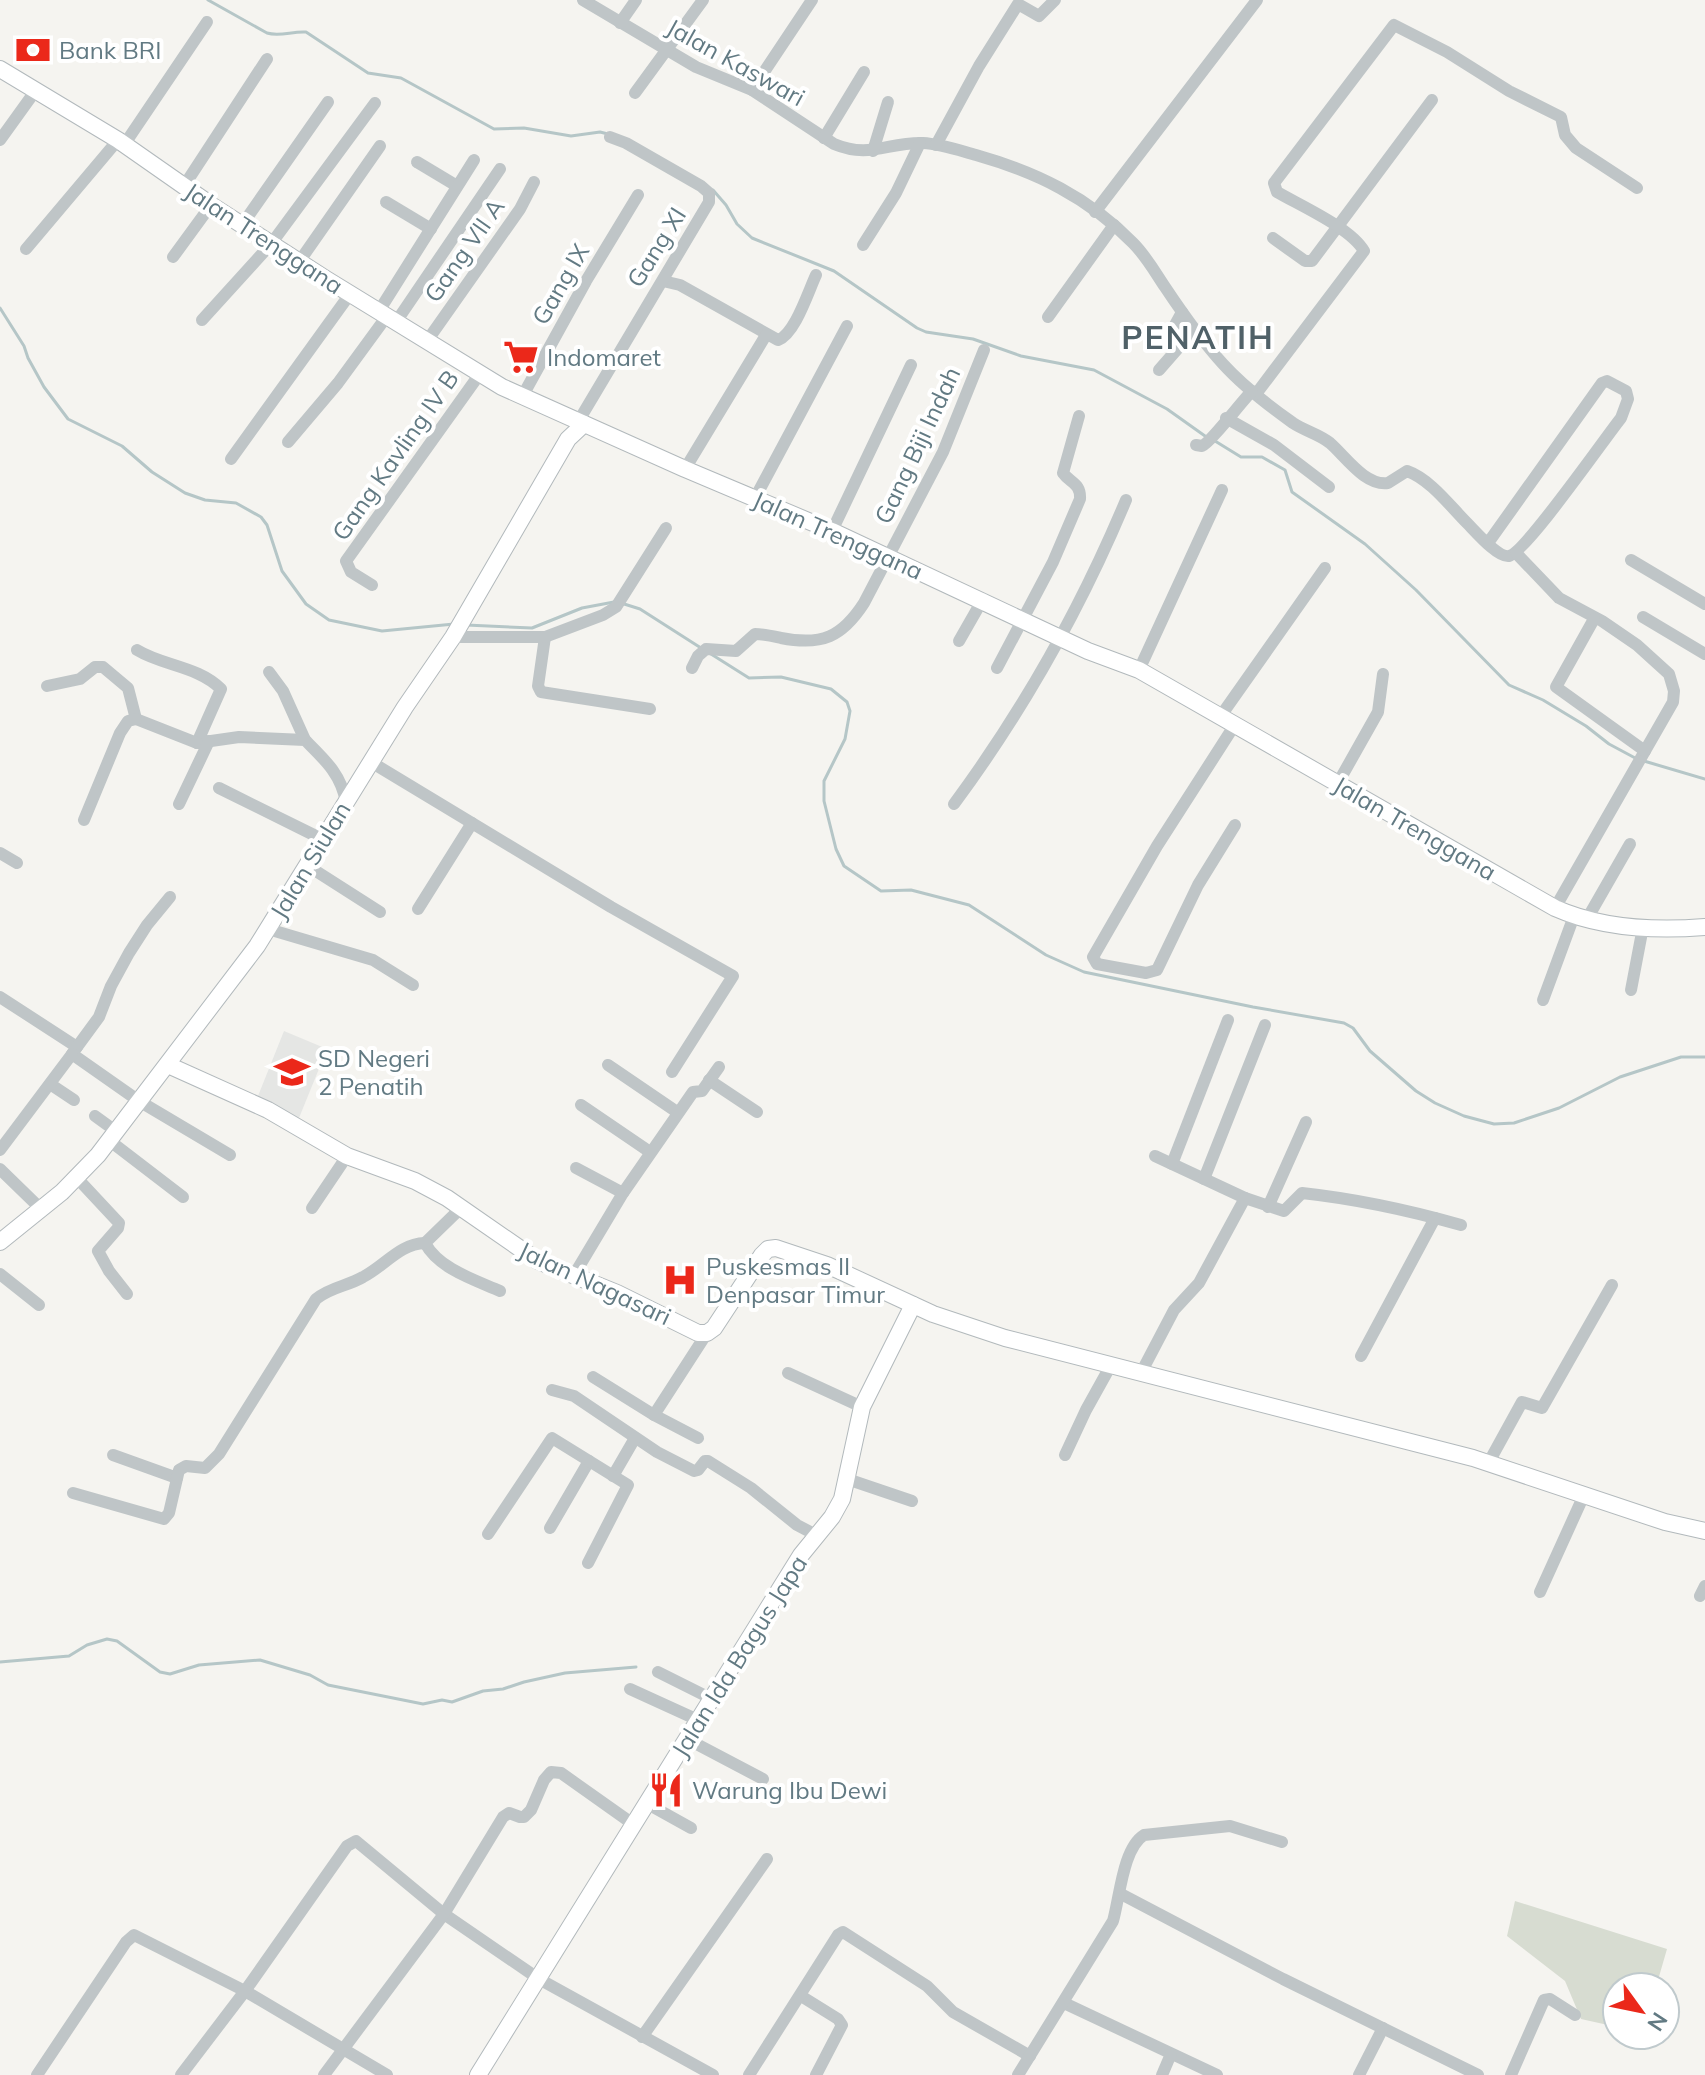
<svg xmlns="http://www.w3.org/2000/svg" width="1705" height="2075" viewBox="0 0 1705 2075" font-family="Mulish,sans-serif">
	<style>
		.built { fill: #e5e6e4 }
		.green { fill: #d7dcd1 }
		.lines { fill: none; stroke-linecap: round; stroke-linejoin: round }
		.stream { stroke: #b5c6c7; stroke-width: 3 }
		.secondary-casing { stroke: #b2b9bc; stroke-width: 18 }
		.street { stroke: #bfc5c7; stroke-width: 12 }
		.secondary { stroke: #fff; stroke-width: 16 }
		.labels { text-anchor: middle; dominant-baseline: central; stroke-width: 8; stroke-linejoin: round; paint-order: stroke }
		.poi-label { font-size: 24px; fill: #627a83; stroke: #fff; text-anchor: start }
		.street-label { font-size: 24px; fill: #627a83; stroke: #fff }
		.district-label { font-size: 32px; font-weight: bold; letter-spacing: 2px; fill: #506168; stroke: #fff }
	</style>
	<rect width="100%" height="100%" fill="#f5f4f0"/>
	<path class="built" d="M284 1031 327 1049 299 1118 258 1096Z"/>
	<path class="green" d="M1515 1901 1667 1949 1656 1987H1617V2027L1581 2019 1565 1981 1507 1936Z"/>
	<g class="lines">
		<g class="stream">
			<path d="M208 0 267 33C280 37 292 31 306 32L368 73 401 78 494 129 524 128 571 136 600 132 608 134"/>
			<path d="M713 190 726 205 737 224 752 238 834 271 917 328 926 332 973 339 1021 356 1094 370 1167 409 1205 436"/>
			<path d="M0 308 24 346 28 358 44 387 68 419 122 446 152 472 185 493 205 500 236 503 261 517 267 525 282 571 306 604 329 620 382 631 454 624"/>
			<path d="M1215 441 1241 457H1262L1285 470 1292 492 1365 544 1416 590 1509 685 1543 700 1586 726 1609 744 1637 759"/>
			<path d="M621 603 640 609 701 648"/>
			<path d="M466 625 532 628 582 608 614 602"/>
			<path d="M711 654 749 678 781 677 831 689 847 702 850 711 845 739 824 781V801L836 849 844 866 881 891 911 890 969 905 1046 955 1084 972 1253 1007 1344 1023 1353 1028 1370 1051 1416 1091 1435 1103 1464 1116 1494 1124 1514 1123 1559 1108 1620 1077 1681 1057H1705"/>
			<path d="M1644 761 1705 779"/>
			<path d="M0 1662 69 1656 87 1645 107 1639 117 1641 160 1672 170 1674 199 1665 260 1660 310 1675 328 1685 423 1704 442 1700 452 1702 483 1691 503 1689 524 1682 565 1673 636 1667"/>
		</g>
		<g class="secondary-casing">
			<g id="secondary">
				<path d="M0 69 118 140 211 205 326 279 502 387 685 469 832 531 1088 651 1139 670 1555 908C1600 928 1656 931 1705 927"/>
				<path d="M168 1065 268 1110 347 1156 415 1181 447 1198 538 1261 617 1293 698 1333H707L714 1328 762 1255 768 1249 776 1248 827 1265 933 1314 1005 1338 1473 1458 1665 1522 1705 1531"/>
				<path d="M0 1242 62 1192 98 1155 257 946 405 707 453 637 568 439 584 424"/>
				<path d="M478 2075 773 1600 801 1555 832 1517 842 1499 862 1407 913 1305"/>
			</g>
		</g>
		<g class="street">
			<path d="M583 0 696 67 752 90 834 144C870 159 887 142 923 143 941 144 958 150 976 155 1036 172 1088 197 1133 243 1146 256 1155 272 1165 287 1183 314 1201 340 1223 364 1243 386 1269 406 1293 423 1305 431 1319 434 1330 443 1346 457 1365 486 1388 483L1407 471C1430 479 1450 506 1467 523 1475 531 1498 558 1509 556 1525 553 1605 438 1621 418L1628 399 1626 391 1607 381 1602 383 1488 543"/>
			<path d="M620 23 636 0"/>
			<path d="M752 90 812 0"/>
			<path d="M635 93 703 0"/>
			<path d="M824 138 864 72"/>
			<path d="M0 140 36 90"/>
			<path d="M124 145 207 22"/>
			<path d="M936 145 979 66 1018 4 1039 16 1055 0"/>
			<path d="M873 151 888 102"/>
			<path d="M417 162 457 186"/>
			<path d="M184 186 267 59"/>
			<path d="M386 202 431 229"/>
			<path d="M1095 212 1257 0"/>
			<path d="M242 225 328 102"/>
			<path d="M1273 238 1305 261H1312L1432 100"/>
			<path d="M863 245 896 193 920 143"/>
			<path d="M26 249 118 140"/>
			<path d="M173 257 211 205"/>
			<path d="M299 262 380 146"/>
			<path d="M663 281 680 285 778 340C795 334 808 292 816 275"/>
			<path d="M379 311 474 160"/>
			<path d="M1048 317 1114 225"/>
			<path d="M202 320 271 244 375 103"/>
			<path d="M396 322 500 169"/>
			<path d="M1170 334 1182 312"/>
			<path d="M427 341 520 209 534 182"/>
			<path d="M1159 370 1194 330"/>
			<path d="M1256 394 1364 251C1351 228 1301 206 1277 192L1274 183 1394 25 1447 52 1509 91 1561 117 1565 135 1576 148 1637 188"/>
			<path d="M522 397 586 281 638 195"/>
			<path d="M1226 418 1274 445 1329 487"/>
			<path d="M578 422 709 202V193L701 186 626 143 610 137"/>
			<path d="M288 442 338 383 387 316"/>
			<path d="M1196 445 1202 446C1210 443 1242 401 1252 391"/>
			<path d="M231 459 350 294"/>
			<path d="M685 469 766 335"/>
			<path d="M755 498 847 326"/>
			<path d="M832 531 911 365"/>
			<path d="M1516 553 1559 598 1602 621 1637 645 1669 674 1674 691 1673 702 1555 908"/>
			<path d="M1631 560 1705 604"/>
			<path d="M372 585 351 572 346 561 479 375"/>
			<path d="M1643 617 1705 654"/>
			<path d="M1594 619 1556 687 1645 751"/>
			<path d="M453 637H545L538 686 541 692 650 709"/>
			<path d="M545 637 603 615 616 607 666 528"/>
			<path d="M959 641 983 599"/>
			<path d="M137 650C163 666 198 666 221 689L197 743 239 737 305 740C325 760 341 774 346 802"/>
			<path d="M692 668 698 656 706 649 736 651 755 634C764 634 772 636 781 638 822 646 842 637 864 603L943 452 984 350"/>
			<path d="M997 668 1053 562 1080 499C1081 483 1070 483 1063 473L1079 416"/>
			<path d="M1139 670 1222 490"/>
			<path d="M269 672 283 691 305 740"/>
			<path d="M47 686 80 679 95 667H103L128 688 136 719 197 743"/>
			<path d="M1220 717 1325 568"/>
			<path d="M1234 726 1157 846 1093 957 1097 964 1146 973 1157 970 1198 885 1235 825"/>
			<path d="M371 762 611 907 733 976 672 1072"/>
			<path d="M1338 783 1378 712 1383 674"/>
			<path d="M219 788 324 840"/>
			<path d="M179 804 209 741"/>
			<path d="M954 804C1025 708 1080 610 1126 500"/>
			<path d="M84 820 120 733 128 721 136 719"/>
			<path d="M0 853 17 863"/>
			<path d="M308 866 380 912"/>
			<path d="M418 909 472 823"/>
			<path d="M1587 919 1630 844"/>
			<path d="M268 929 373 960 413 985"/>
			<path d="M1631 990 1643 927"/>
			<path d="M0 997 77 1047 72 1054 139 1101 230 1155"/>
			<path d="M1543 1000 1574 916"/>
			<path d="M77 1047 99 1017 111 986 129 953 147 925 170 897"/>
			<path d="M608 1065 677 1112"/>
			<path d="M709 1080 757 1112"/>
			<path d="M50 1084 74 1100"/>
			<path d="M581 1105 650 1152"/>
			<path d="M95 1116 117 1132"/>
			<path d="M110 1141 183 1197"/>
			<path d="M0 1150 72 1054"/>
			<path d="M1155 1156 1245 1198"/>
			<path d="M1172 1164 1228 1020"/>
			<path d="M576 1168 623 1193"/>
			<path d="M0 1169 40 1208"/>
			<path d="M77 1178 119 1223 118 1228 98 1251 109 1271 127 1294"/>
			<path d="M1204 1179 1265 1025"/>
			<path d="M1268 1207 1306 1122"/>
			<path d="M312 1208 347 1156"/>
			<path d="M461 1208 425 1243C439 1269 475 1280 500 1291"/>
			<path d="M0 1274 39 1305"/>
			<path d="M574 1275 623 1193 693 1092 702 1091 719 1067"/>
			<path d="M1361 1356 1435 1218"/>
			<path d="M1142 1371 1174 1310 1199 1283 1245 1198 1284 1211 1302 1193C1357 1199 1408 1210 1461 1225"/>
			<path d="M788 1373 862 1407"/>
			<path d="M593 1377 654 1415"/>
			<path d="M552 1390 574 1396 657 1452 694 1471 698 1470 705 1461H708L751 1488 797 1525 816 1535"/>
			<path d="M698 1438 654 1415 707 1333"/>
			<path d="M113 1455 177 1478"/>
			<path d="M1065 1455 1086 1410 1111 1365"/>
			<path d="M1489 1462 1522 1402 1542 1408 1612 1285"/>
			<path d="M613 1476 635 1438"/>
			<path d="M847 1479 912 1501"/>
			<path d="M73 1493 164 1519 169 1513 179 1470 186 1466 205 1468 219 1454 316 1299C330 1287 348 1286 363 1277 386 1265 399 1244 425 1243"/>
			<path d="M550 1528 589 1461"/>
			<path d="M488 1534 552 1438 628 1485 588 1563"/>
			<path d="M1540 1592 1584 1495"/>
			<path d="M1700 1596 1705 1586"/>
			<path d="M658 1672 712 1699"/>
			<path d="M630 1689 698 1720"/>
			<path d="M687 1739 763 1779"/>
			<path d="M646 1803 691 1828"/>
			<path d="M1121 1894 1283 1979 1478 2075"/>
			<path d="M801 1996 838 2019 842 2025 816 2075"/>
			<path d="M1064 2003 1217 2075"/>
			<path d="M642 2037 767 1859"/>
			<path d="M37 2075 126 1942 134 1935 245 1991 347 1846 356 1841 444 1914 539 1979 713 2075"/>
			<path d="M181 2075 245 1991 387 2075"/>
			<path d="M324 2075 444 1914 503 1817 509 1813 520 1817H524L531 1810 544 1780 551 1772 561 1773 633 1824"/>
			<path d="M749 2075 838 1935 843 1932 927 1986 953 2012 1030 2056"/>
			<path d="M1018 2075 1113 1921C1120 1896 1123 1848 1144 1835L1230 1826 1282 1842"/>
			<path d="M1162 2075 1171 2054"/>
			<path d="M1359 2075 1383 2028"/>
			<path d="M1511 2075 1544 2000 1550 1999 1575 2015"/>
		</g>
		<use href="#secondary" class="secondary"/>
	</g>
	<defs>
		<g id="bank-bare" transform="scale(2.76)"><path d="M-6-4H6V4H-6ZM0-2.3a2.3 2.3 0 1 0 0 4.6a2.3 2.3 0 1 0 0-4.6Z" fill="#eb281a" stroke="#fff" stroke-width="2.5" paint-order="stroke"/></g>
		<g id="supermarket-bare" transform="scale(2.76)"><path d="M-6-5.5h2.5l.6 2H6L4.5 2H-2.5L-4.4-4H-6ZM-1.5 3.2a1.3 1.3 0 1 0 .1 0ZM3 3.2a1.3 1.3 0 1 0 .1 0Z" fill="#eb281a" stroke="#fff" stroke-width="2.5" paint-order="stroke"/></g>
		<g id="school-bare" transform="scale(2.76)"><path d="M0-5L7-2L0 1L-7-2ZM-4 1L0 2.5L4 1V4Q0 6-4 4Z" fill="#eb281a" stroke="#fff" stroke-width="2.5" paint-order="stroke"/></g>
		<g id="hospital-bare" transform="scale(2.76)"><path d="M-5-5h3v3.5h4V-5h3V5h-3V1.5h-4V5h-3Z" fill="#eb281a" stroke="#fff" stroke-width="2.5" paint-order="stroke"/></g>
		<g id="restaurant-bare" transform="scale(2.76)"><path d="M-5-6h1v4h1v-4h1v4h1v-4h1v5L-1.5 .5V6h-2V.5L-5-1ZM5-6V6H3V1.5H1.5Q1.5-4 5-6Z" fill="#eb281a" stroke="#fff" stroke-width="2.5" paint-order="stroke"/></g>
	</defs>
	<g fill-rule="evenodd">
		<use href="#bank-bare" x="33" y="50"/>
		<use href="#supermarket-bare" x="521" y="357"/>
		<use href="#school-bare" x="292" y="1072"/>
		<use href="#hospital-bare" x="680" y="1280"/>
		<use href="#restaurant-bare" x="666" y="1790"/>
	</g>
	<g class="labels">
		<g class="poi-label">
			<text x="59" y="50">Bank BRI</text>
			<text x="547" y="357">Indomaret</text>
			<text x="318" y="1058">SD Negeri<tspan x="318" dy="28">2 Penatih</tspan></text>
			<text x="706" y="1266">Puskesmas II<tspan x="706" dy="28">Denpasar Timur</tspan></text>
			<text x="692" y="1790">Warung Ibu Dewi</text>
		</g>
		<g class="street-label">
			<text transform="translate(736 62) rotate(29)">Jalan Kaswari</text>
			<text transform="translate(264 238) rotate(33)">Jalan Trenggana</text>
			<text transform="translate(656 247) rotate(-58)">Gang XI</text>
			<text transform="translate(464 250) rotate(-55)">Gang VII A</text>
			<text transform="translate(560 284) rotate(-60)">Gang IX</text>
			<text transform="translate(917 445) rotate(-65)">Gang Biji Indah</text>
			<text transform="translate(395 455) rotate(-55)">Gang Kavling IV B</text>
			<text transform="translate(838 535) rotate(24)">Jalan Trenggana</text>
			<text transform="translate(1415 828) rotate(30)">Jalan Trenggana</text>
			<text transform="translate(310 860) rotate(-59)">Jalan Siulan</text>
			<text transform="translate(595 1283) rotate(25)">Jalan Nagasari</text>
			<text transform="translate(739 1656) rotate(-58)">Jalan Ida Bagus Japa</text>
		</g>
		<g class="district-label">
			<text x="1198" y="337">PENATIH</text>
		</g>
	</g>
	<g transform="translate(1641 2011) rotate(123)"><circle r="38" fill="#ffffff" stroke="#c0cacd" stroke-width="2"/>
	<path d="M0-6L14 30L0 20L-14 30Z" fill="#eb281a"/>
	<text y="-12" font-size="22" font-weight="bold" text-anchor="middle" fill="#627a83">N</text>
	</g>
</svg>
